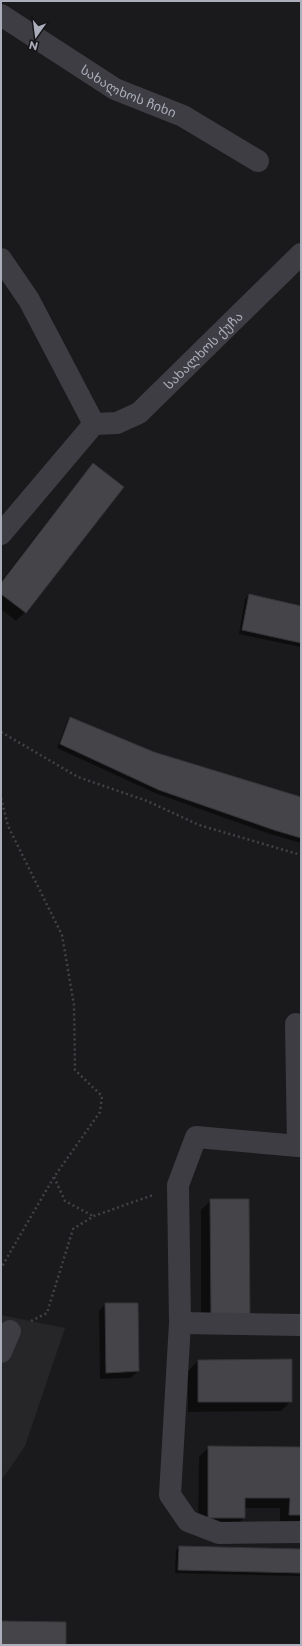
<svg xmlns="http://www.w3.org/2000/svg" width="302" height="1646" viewBox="0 0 302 1646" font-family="Montserrat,'Noto Sans Georgian',sans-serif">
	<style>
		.built { fill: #262629 }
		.shadow { fill: #0007 }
		.building { fill: #444449; stroke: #343438 }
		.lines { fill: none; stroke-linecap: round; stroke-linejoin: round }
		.path { stroke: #414248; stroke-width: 2.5; stroke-dasharray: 2 3; stroke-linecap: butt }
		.minor { stroke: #3d3d43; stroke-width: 22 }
		.labels { text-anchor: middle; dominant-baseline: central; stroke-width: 4; stroke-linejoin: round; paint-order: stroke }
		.street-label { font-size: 13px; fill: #acafbb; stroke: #151417 }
	</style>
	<rect width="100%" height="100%" fill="#1a1a1c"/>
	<path class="built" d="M1 1315 65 1328 25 1446 1 1481Z"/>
	<g class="shadow">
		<path d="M93 465 122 487 25 612 16 621 1 609V581L85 473Z"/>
		<path d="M249 595 301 607V647L239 634 245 599Z"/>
		<path d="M70 718 154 753 301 798V843L270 834 155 793 57 748 67 722Z"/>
		<path d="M211 1200 249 1316 201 1327V1210Z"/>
		<path d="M105 1304H137L138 1371 131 1378 100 1379 99 1311Z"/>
		<path d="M198 1361 291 1401 281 1411 188 1412V1371Z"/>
		<path d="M209 1447 301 1448V1525L280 1524V1508H244V1518L234 1528 198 1527 199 1457Z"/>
		<path d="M180 1547 301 1550V1576L175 1573 176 1550Z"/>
	</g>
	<g class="building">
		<path d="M93 463 124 487 26 613 1 594V583Z"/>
		<path d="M249 594 301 606V643L242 630Z"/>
		<path d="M70 717 154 752 301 797V838L274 830 159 790 60 744Z"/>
		<path d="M210 1199H249L250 1317H211Z"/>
		<path d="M105 1303H138L139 1371 106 1373Z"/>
		<path d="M292 1359V1402H198V1360Z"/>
		<path d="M208 1446 301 1447V1515H289L290 1498H245V1518H208Z"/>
		<path d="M179 1546 301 1549V1573L178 1570Z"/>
		<path d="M1 1621 66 1622V1645H1Z"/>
	</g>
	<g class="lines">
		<g class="path">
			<path d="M1 732 78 777 147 801 199 825 301 855"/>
			<path d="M1 798 8 826 62 935 74 1005 75 1070 102 1096 100 1112 54 1177 1 1268"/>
			<path d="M54 1177 65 1201 93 1216"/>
			<path d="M31 1321 47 1313 73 1229 94 1216 153 1195"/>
		</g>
		<g class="minor">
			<path id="s1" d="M1 15 115 89 183 116 258 161"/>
			<path d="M1 259 29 300 94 424"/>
			<path id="s2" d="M1 534 94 424 117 423 139 413 301 254"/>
			<path d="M296 1024 298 1146H301"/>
			<path d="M298 1146 196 1137 178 1185 180 1323 170 1495 188 1521 219 1533 301 1532"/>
			<path d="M180 1323 301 1325"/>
			<path d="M1 1352 10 1331"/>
		</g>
	</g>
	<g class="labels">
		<g class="street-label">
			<text stroke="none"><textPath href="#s1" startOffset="149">სახალხოს ჩიხი</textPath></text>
			<text stroke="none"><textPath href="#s2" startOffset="281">სახალხოს ქუჩა</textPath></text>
		</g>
	</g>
	<rect width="302" height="1646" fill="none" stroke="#acafbb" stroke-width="4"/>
	<g transform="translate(36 36) rotate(194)" stroke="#151417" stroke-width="3" paint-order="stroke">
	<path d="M0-3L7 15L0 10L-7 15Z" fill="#acafbb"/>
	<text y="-6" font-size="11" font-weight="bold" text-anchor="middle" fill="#acafbb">N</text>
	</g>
</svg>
